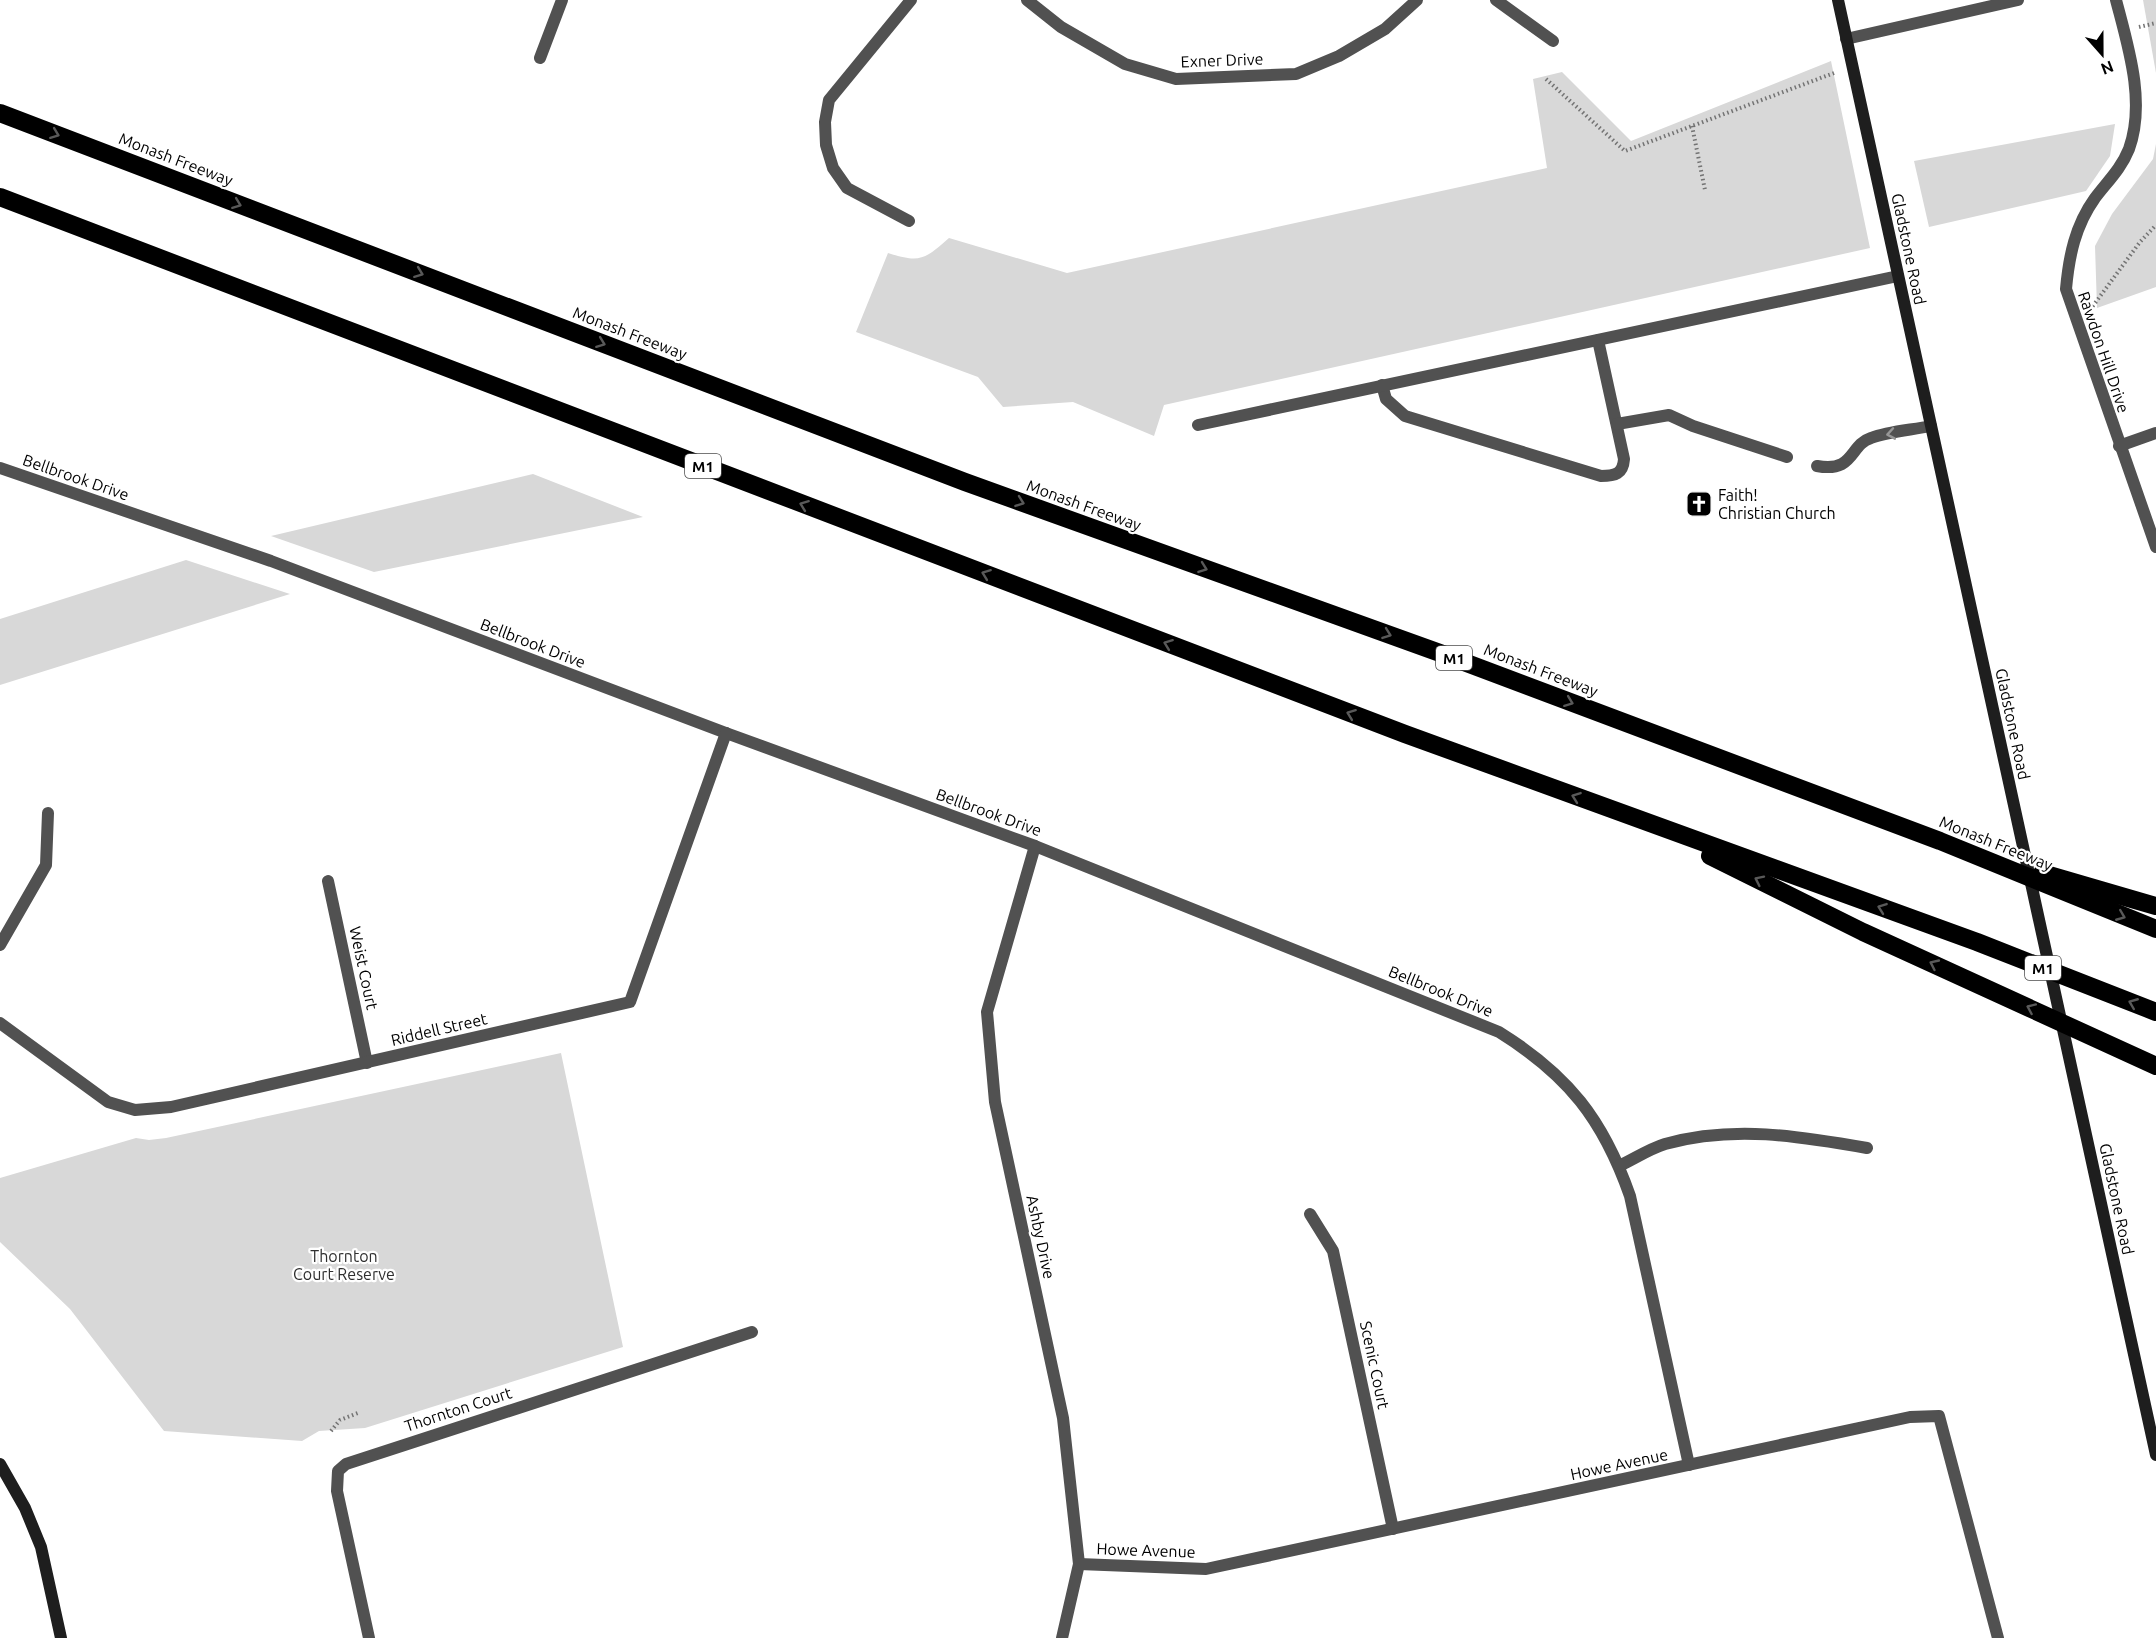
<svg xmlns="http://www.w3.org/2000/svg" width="2156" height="1638" viewBox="0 0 2156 1638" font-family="Ubuntu,sans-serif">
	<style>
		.green { fill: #d8d8d8 }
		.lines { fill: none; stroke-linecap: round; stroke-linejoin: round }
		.path { stroke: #737373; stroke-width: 4; stroke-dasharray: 1.5 3; stroke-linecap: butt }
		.lane { stroke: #515151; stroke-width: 12 }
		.street { stroke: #515151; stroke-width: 12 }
		.secondary { stroke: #1e1e1e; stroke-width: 12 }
		.highway { stroke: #000; stroke-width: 18 }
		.oneway { stroke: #595959 }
		.oneway2 { stroke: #979797 }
		.labels { text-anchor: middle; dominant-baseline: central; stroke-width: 4.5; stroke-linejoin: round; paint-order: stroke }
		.shield { fill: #fff; stroke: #4c4c4c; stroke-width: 1.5 }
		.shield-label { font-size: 15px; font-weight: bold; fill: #000 }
		.street-label { font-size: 16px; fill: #000; stroke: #fff }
		.poi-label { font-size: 16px; fill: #000; stroke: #fff; text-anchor: start }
		.park-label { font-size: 16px; fill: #2f2f2f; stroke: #fff }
	</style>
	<rect width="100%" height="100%" fill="#fff"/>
	<g class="green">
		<path d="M2143 0H2156V73Z"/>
		<path d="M1831 61 1870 248 1164 405 1154 436 1073 402 1003 407 978 377 856 332 888 253C920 263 924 260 949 238L1067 273 1547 168 1533 79 1562 72 1631 141Z"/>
		<path d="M2115 124 2110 156 2086 191 1929 227 1914 161Z"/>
		<path d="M2156 144V287L2097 308 2095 246 2112 214 2153 159Z"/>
		<path d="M533 474 643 517 374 572 271 536Z"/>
		<path d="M186 560 290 594 0 685V619Z"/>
		<path d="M561 1053 623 1347 365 1428 319 1431 302 1441 164 1431 70 1309 0 1242V1178L136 1138 149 1140 166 1138Z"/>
	</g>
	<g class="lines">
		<g class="path">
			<path d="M2139 27 2156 23"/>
			<path d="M1546 79 1625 151 1834 73"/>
			<path d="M1692 126 1705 190"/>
			<path d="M2090 310 2140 242 2156 225"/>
			<path d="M331 1431 340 1420 358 1413"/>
		</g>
		<g class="lane">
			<path d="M1382 385 1386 399 1405 416 1601 476C1615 476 1623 474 1624 459L1598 340"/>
			<path d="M1617 424 1669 415 1693 426 1787 457"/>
			<path d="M1198 425 1898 276"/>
			<path d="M1817 466C1855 473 1849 445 1871 438 1889 431 1912 430 1931 426"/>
		</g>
		<g class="street">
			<path d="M1027 0 1061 27 1125 64 1176 79 1296 74 1339 56 1385 29 1417 0"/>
			<path d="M1496 0 1553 41"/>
			<path d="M2116 0C2128 46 2146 102 2129 149 2121 169 2107 182 2095 198 2075 226 2069 256 2066 289L2156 547"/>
			<path d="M1846 39 2018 0"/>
			<path d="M540 58 562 0"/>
			<path d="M909 221 847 188 833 168 826 145 825 122 829 100 911 0"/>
			<path d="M2119 446 2156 433"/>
			<path d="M0 468 271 561 726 733 1035 846 1499 1032C1568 1075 1603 1119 1630 1196L1689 1465"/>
			<path d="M1035 846 987 1012 995 1102 1063 1418 1079 1564 1062 1638"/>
			<path d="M328 881 367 1063"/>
			<path d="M0 945 46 865 48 813"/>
			<path d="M0 1023 108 1102 135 1110 171 1107 630 1002 726 733"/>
			<path d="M1619 1166C1634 1159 1649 1149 1665 1144 1733 1125 1799 1136 1867 1148"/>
			<path d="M1310 1214 1333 1251 1393 1529"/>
			<path d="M1079 1564 1206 1569 1910 1417 1939 1416 1998 1638"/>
			<path d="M369 1638 337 1491 338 1471 346 1464 752 1332"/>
		</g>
		<g class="secondary">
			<path d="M1838 0 2156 1455"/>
			<path d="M0 1464 25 1508 41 1547 61 1638"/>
		</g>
		<g class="highway">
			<path d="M0 113 965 482 1440 653 1940 841 2156 929"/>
			<path d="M0 197 1405 734 1977 942 2156 1012"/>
			<path d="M1710 856 1863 932 2156 1066"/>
			<path d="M2042 873 2156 906"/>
		</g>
	</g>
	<defs><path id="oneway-chevron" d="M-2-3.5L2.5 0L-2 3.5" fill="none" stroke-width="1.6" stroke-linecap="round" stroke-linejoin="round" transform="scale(1.5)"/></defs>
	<g class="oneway">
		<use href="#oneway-chevron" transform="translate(55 134) rotate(21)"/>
		<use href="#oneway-chevron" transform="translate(237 204) rotate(21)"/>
		<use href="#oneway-chevron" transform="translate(419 273) rotate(21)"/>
		<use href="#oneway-chevron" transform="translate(601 343) rotate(21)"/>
		<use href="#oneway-chevron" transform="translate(1020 502) rotate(20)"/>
		<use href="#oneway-chevron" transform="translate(804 505) rotate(-159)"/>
		<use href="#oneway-chevron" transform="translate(1203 568) rotate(20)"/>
		<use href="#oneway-chevron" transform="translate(986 574) rotate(-159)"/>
		<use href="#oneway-chevron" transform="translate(1387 634) rotate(20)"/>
		<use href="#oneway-chevron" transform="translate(1168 644) rotate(-159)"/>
		<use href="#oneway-chevron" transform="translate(1569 702) rotate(21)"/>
		<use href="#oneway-chevron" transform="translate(1351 714) rotate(-159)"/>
		<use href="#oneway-chevron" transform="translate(1576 797) rotate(-160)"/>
		<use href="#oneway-chevron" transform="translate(1759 880) rotate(-154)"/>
		<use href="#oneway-chevron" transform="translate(1882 908) rotate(-160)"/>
		<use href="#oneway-chevron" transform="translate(2121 916) rotate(22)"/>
		<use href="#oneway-chevron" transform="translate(1934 964) rotate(-155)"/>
		<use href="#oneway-chevron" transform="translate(2133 1003) rotate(-158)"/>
		<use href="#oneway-chevron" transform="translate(2031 1008) rotate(-156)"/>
	</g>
	<use class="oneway2" href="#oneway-chevron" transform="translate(1891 434) rotate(170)"/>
	<defs>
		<g id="church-square" transform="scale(1.35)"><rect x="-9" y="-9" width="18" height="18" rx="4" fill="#000" stroke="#fff"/><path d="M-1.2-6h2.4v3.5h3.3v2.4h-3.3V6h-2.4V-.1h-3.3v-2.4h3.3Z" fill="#fff"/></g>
	</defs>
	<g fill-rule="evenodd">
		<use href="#church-square" x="1699" y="504"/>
	</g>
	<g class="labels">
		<g class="shield">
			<rect x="685" y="454" width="36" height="24" rx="4.5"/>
			<rect x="1436" y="646" width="36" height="24" rx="4.5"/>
			<rect x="2025" y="956" width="36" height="24" rx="4.5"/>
		</g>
		<g class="shield-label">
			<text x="703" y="466">M1</text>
			<text x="1454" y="658">M1</text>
			<text x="2043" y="968">M1</text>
		</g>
		<g class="street-label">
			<text transform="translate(1222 60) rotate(-2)">Exner Drive</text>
			<text transform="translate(176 159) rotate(21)">Monash Freeway</text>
			<text transform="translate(1909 249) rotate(78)">Gladstone Road</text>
			<text transform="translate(630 333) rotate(21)">Monash Freeway</text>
			<text transform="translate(2104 352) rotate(71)">Rawdon Hill Drive</text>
			<text transform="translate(76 477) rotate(19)">Bellbrook Drive</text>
			<text transform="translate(1084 505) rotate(20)">Monash Freeway</text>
			<text transform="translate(533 643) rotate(21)">Bellbrook Drive</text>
			<text transform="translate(1541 670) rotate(21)">Monash Freeway</text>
			<text transform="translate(2013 724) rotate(78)">Gladstone Road</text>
			<text transform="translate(989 812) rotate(20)">Bellbrook Drive</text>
			<text transform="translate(1996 843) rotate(22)">Monash Freeway</text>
			<text transform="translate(364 968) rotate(78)">Weist Court</text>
			<text transform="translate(1441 991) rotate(22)">Bellbrook Drive</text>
			<text transform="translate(439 1029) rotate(-13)">Riddell Street</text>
			<text transform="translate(2117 1199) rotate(78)">Gladstone Road</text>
			<text transform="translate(1041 1237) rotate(78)">Ashby Drive</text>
			<text transform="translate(1375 1365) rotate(78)">Scenic Court</text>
			<text transform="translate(458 1409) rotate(-18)">Thornton Court</text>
			<text transform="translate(1619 1464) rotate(-12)">Howe Avenue</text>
			<text transform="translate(1146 1550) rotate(2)">Howe Avenue</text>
		</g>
		<g class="poi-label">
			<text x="1718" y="495">Faith!<tspan x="1718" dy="18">Christian Church</tspan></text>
		</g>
		<g class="park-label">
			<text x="344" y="1256">Thornton<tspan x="344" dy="18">Court Reserve</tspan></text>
		</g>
	</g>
	<g transform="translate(2102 54) rotate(159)" stroke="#ffffff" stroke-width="4.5" paint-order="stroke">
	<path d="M0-4.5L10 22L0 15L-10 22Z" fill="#000000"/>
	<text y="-9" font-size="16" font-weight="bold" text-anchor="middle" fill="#000000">N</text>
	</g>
</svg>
